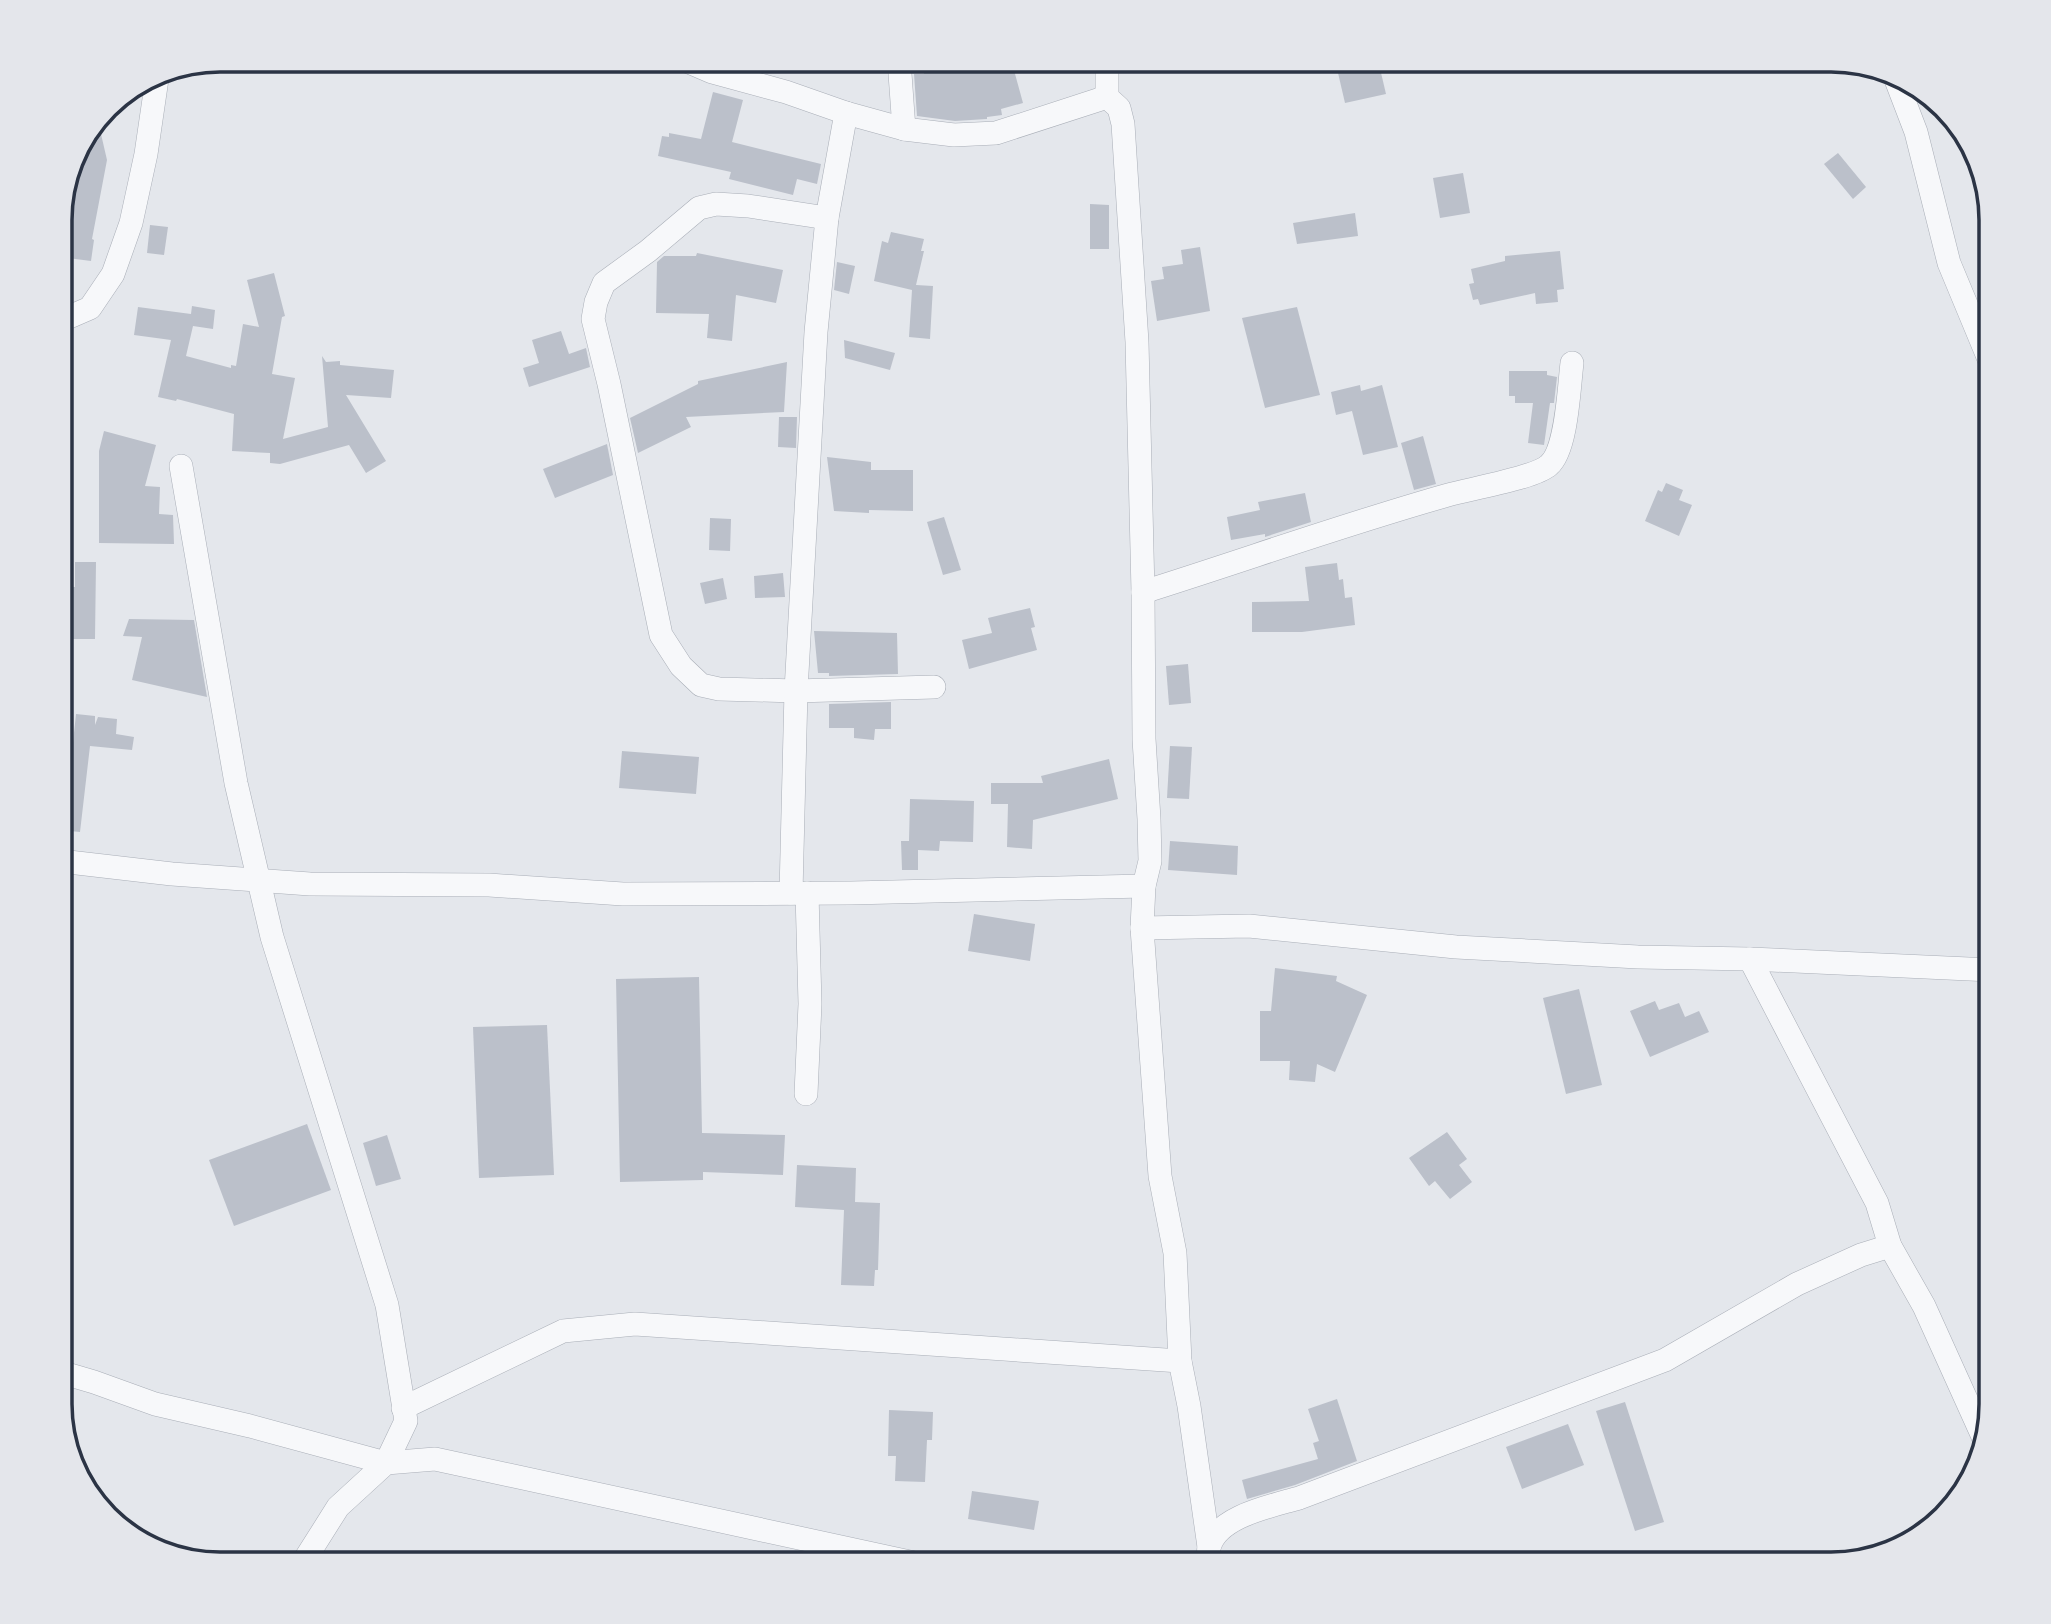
<svg xmlns="http://www.w3.org/2000/svg" width="2051" height="1624" viewBox="0 0 2051 1624" font-family="Arial,sans-serif">
	<style>
		.building { fill: #bbc0ca }
		.lines { fill: none; stroke-linecap: round; stroke-linejoin: round }
		.street-casing { stroke: #a9aeb7; stroke-width: 24 }
		.street { stroke: #f7f8fa; stroke-width: 23 }
		.rim { fill: none; stroke: #2b3445; stroke-width: 3.5 }
	</style>
	<rect width="100%" height="100%" fill="#e4e7ec"/>
	<g class="building">
		<path d="M923 60H1000V66L1012 63 1023 103 1001 109 1002 115 987 117V119L955 121 917 116 914 74H924Z"/>
		<path d="M1335 60H1378L1386 94 1345 103Z"/>
		<path d="M713 92 743 100 732 142 821 164 817 184 797 179 793 195 729 179 731 172 658 156 662 136 669 137V133L701 139Z"/>
		<path d="M98 121 107 160 92 239 94 240 91 261 60 257V235L66 236 80 158 73 160 76 149Z"/>
		<path d="M1838 153 1866 187 1853 199 1824 164Z"/>
		<path d="M1463 173 1470 213 1440 218 1433 178Z"/>
		<path d="M1090 204 1109 205V249H1090Z"/>
		<path d="M1355 213 1358 236 1297 244 1293 223Z"/>
		<path d="M150 225 168 227 164 255 147 253Z"/>
		<path d="M891 232 924 239 921 251H924L916 285 933 286 930 339 909 337 912 290 874 281 882 241 888 243Z"/>
		<path d="M1200 247 1210 311 1157 321 1151 281 1164 279 1162 267 1183 264 1181 250Z"/>
		<path d="M1560 251 1564 289 1557 290 1558 302 1536 304 1535 293 1480 305 1478 299 1473 300 1469 284 1474 283 1471 269 1505 261V256Z"/>
		<path d="M697 253 783 270 776 303 736 295 732 341 707 338 709 314 656 313 657 262 664 256H696Z"/>
		<path d="M837 262 855 266 849 294 834 290Z"/>
		<path d="M274 273 285 316 282 317 272 374 295 378 283 439 328 427 322 356 326 362 340 361V365L394 370 391 398 346 395 386 461 366 473 349 445 280 464 270 463V453L232 451 234 414 177 399 176 401 158 397 171 340 134 335 138 307 191 314 192 306 215 310 213 329 193 326 186 356 231 368V365L236 366 243 324 259 327 247 280Z"/>
		<path d="M1297 307 1320 395 1265 408 1242 318Z"/>
		<path d="M561 331 569 354 586 348 590 367 529 387 523 368 539 363 532 340Z"/>
		<path d="M844 340 895 353 890 370 845 358Z"/>
		<path d="M787 362 784 412 686 417 691 427 638 453 630 418 698 384V381Z"/>
		<path d="M1509 371H1547V375L1557 377 1554 403H1550L1544 445 1528 443 1533 403H1515V396H1509Z"/>
		<path d="M1360 385 1361 391 1382 385 1398 447 1363 455 1352 411 1336 415 1331 392Z"/>
		<path d="M779 417H797L796 448 778 447Z"/>
		<path d="M99 427V451L104 431 156 445 145 486 160 487 159 514 173 515 174 544 99 543Z"/>
		<path d="M1423 436 1436 484 1414 490 1401 443Z"/>
		<path d="M607 444 613 475 555 498 543 469Z"/>
		<path d="M827 457 871 462V470H913V511L869 510V513L834 511Z"/>
		<path d="M1666 483 1683 490 1679 500 1692 505 1679 536 1645 521 1658 490 1662 492Z"/>
		<path d="M1305 493 1311 522 1265 537V534L1231 540 1227 517 1260 510 1258 502Z"/>
		<path d="M944 517 961 570 943 575 927 522Z"/>
		<path d="M710 518 731 519 730 551 709 550Z"/>
		<path d="M75 562H96L95 639H60V587H75Z"/>
		<path d="M1337 563 1339 580 1343 579 1345 598 1352 597 1355 625 1302 632H1252V602L1309 601 1305 567Z"/>
		<path d="M783 573 785 597 755 598 754 576Z"/>
		<path d="M723 578 727 599 705 604 700 583Z"/>
		<path d="M1030 608 1035 627 1031 628 1037 650 969 669 962 640 992 633 988 618Z"/>
		<path d="M129 619 194 620 207 697 132 680 142 637 123 636Z"/>
		<path d="M814 631 897 633 898 674 829 676V673H818Z"/>
		<path d="M1188 664 1191 703 1169 705 1166 666Z"/>
		<path d="M891 702V729H875L874 740 854 738V728H829V704Z"/>
		<path d="M76 714 95 716V725L98 717 117 719 116 734 134 737 132 750 90 746 80 832 60 830V799L63 770 70 771Z"/>
		<path d="M1170 746 1192 747 1189 799 1167 798Z"/>
		<path d="M622 751 699 757 696 794 619 788Z"/>
		<path d="M1109 759 1118 799 1033 820 1032 849 1007 847 1008 804H991V783H1043L1041 776Z"/>
		<path d="M910 799 974 801 973 842 940 841 939 851 918 850V870H902L901 841H909Z"/>
		<path d="M1170 841 1238 846 1237 875 1168 870Z"/>
		<path d="M974 914 1035 924 1030 961 968 951Z"/>
		<path d="M1275 968 1337 976 1336 981 1367 995 1335 1072 1317 1064 1315 1082 1289 1080 1290 1061H1260V1011H1271Z"/>
		<path d="M699 977 702 1133 785 1135 783 1175 703 1172V1180L620 1182 616 979Z"/>
		<path d="M1579 989 1602 1085 1566 1094 1543 998Z"/>
		<path d="M1655 1001 1659 1010 1679 1003 1685 1017 1699 1011 1709 1032 1650 1057 1630 1011Z"/>
		<path d="M547 1025 554 1175 479 1178 473 1027Z"/>
		<path d="M307 1124 331 1190 234 1226 209 1160Z"/>
		<path d="M1447 1132 1467 1159 1459 1165 1472 1182 1450 1199 1435 1181 1429 1186 1409 1158Z"/>
		<path d="M387 1135 401 1179 376 1186 363 1143Z"/>
		<path d="M797 1165 856 1168 855 1202 880 1203 878 1270H875L874 1286 841 1285 844 1210 795 1207Z"/>
		<path d="M1337 1399 1357 1461 1295 1485 1247 1499 1242 1480 1318 1459 1313 1443 1319 1441 1308 1409Z"/>
		<path d="M1625 1402 1664 1522 1635 1531 1596 1411Z"/>
		<path d="M889 1410 933 1412 932 1440H927L925 1482 895 1481 896 1456H888Z"/>
		<path d="M1568 1424 1584 1465 1522 1489 1506 1447Z"/>
		<path d="M972 1491 1039 1501 1034 1530 968 1519Z"/>
	</g>
	<g class="lines">
		<g class="street-casing">
			<g id="street">
				<path d="M684 60 712 72 786 92 846 113 904 129 954 135 996 133 1107 97"/>
				<path d="M899 60 904 129"/>
				<path d="M1107 60V97L1119 108 1123 124 1137 342 1143 592 1144 739 1149 819 1150 861 1144 886 1142 928 1160 1176 1175 1253 1180 1361 1189 1406 1209 1547"/>
				<path d="M1893 72 1916 132 1949 263 1991 364"/>
				<path d="M827 218 748 206 716 204 699 208 648 251 604 283 596 302 593 319 609 384 661 635 681 666 701 685 719 689 796 691 934 687"/>
				<path d="M60 321 90 308 113 274 131 223 146 154 158 72"/>
				<path d="M1143 592C1245 560 1345 524 1448 495 1469 489 1535 478 1549 465 1567 450 1569 386 1572 363"/>
				<path d="M60 861 172 874 310 884 489 885 623 894 851 893 1144 886"/>
				<path d="M791 893 796 691 816 332 827 218 846 113"/>
				<path d="M1142 928 1249 926 1456 947 1638 957 1750 959 1991 970"/>
				<path d="M1750 959 1877 1203 1890 1246 1924 1306 1985 1441"/>
				<path d="M806 1094 810 1004 807 893"/>
				<path d="M60 1372 94 1382 155 1404 250 1426 386 1463 406 1421 387 1305 272 937 236 783 181 466"/>
				<path d="M403 1408 563 1331 635 1324 1180 1361"/>
				<path d="M302 1564 338 1507 386 1463 435 1459 919 1564"/>
				<path d="M1210 1564C1209 1560 1208 1552 1209 1548 1217 1516 1272 1506 1299 1498L1665 1360 1797 1284 1861 1255 1890 1246"/>
			</g>
		</g>
		<use href="#street" class="street"/>
	</g>
	<path d="M0 0H2051V1624H0ZM220 72H1831A148 148 0 0 1 1979 220V1404A148 148 0 0 1 1831 1552H220A148 148 0 0 1 72 1404V220A148 148 0 0 1 220 72Z" fill="#e4e6eb" fill-rule="evenodd"/>
	<path class="rim" d="M220 72H1831A148 148 0 0 1 1979 220V1404A148 148 0 0 1 1831 1552H220A148 148 0 0 1 72 1404V220A148 148 0 0 1 220 72Z"/>
</svg>
